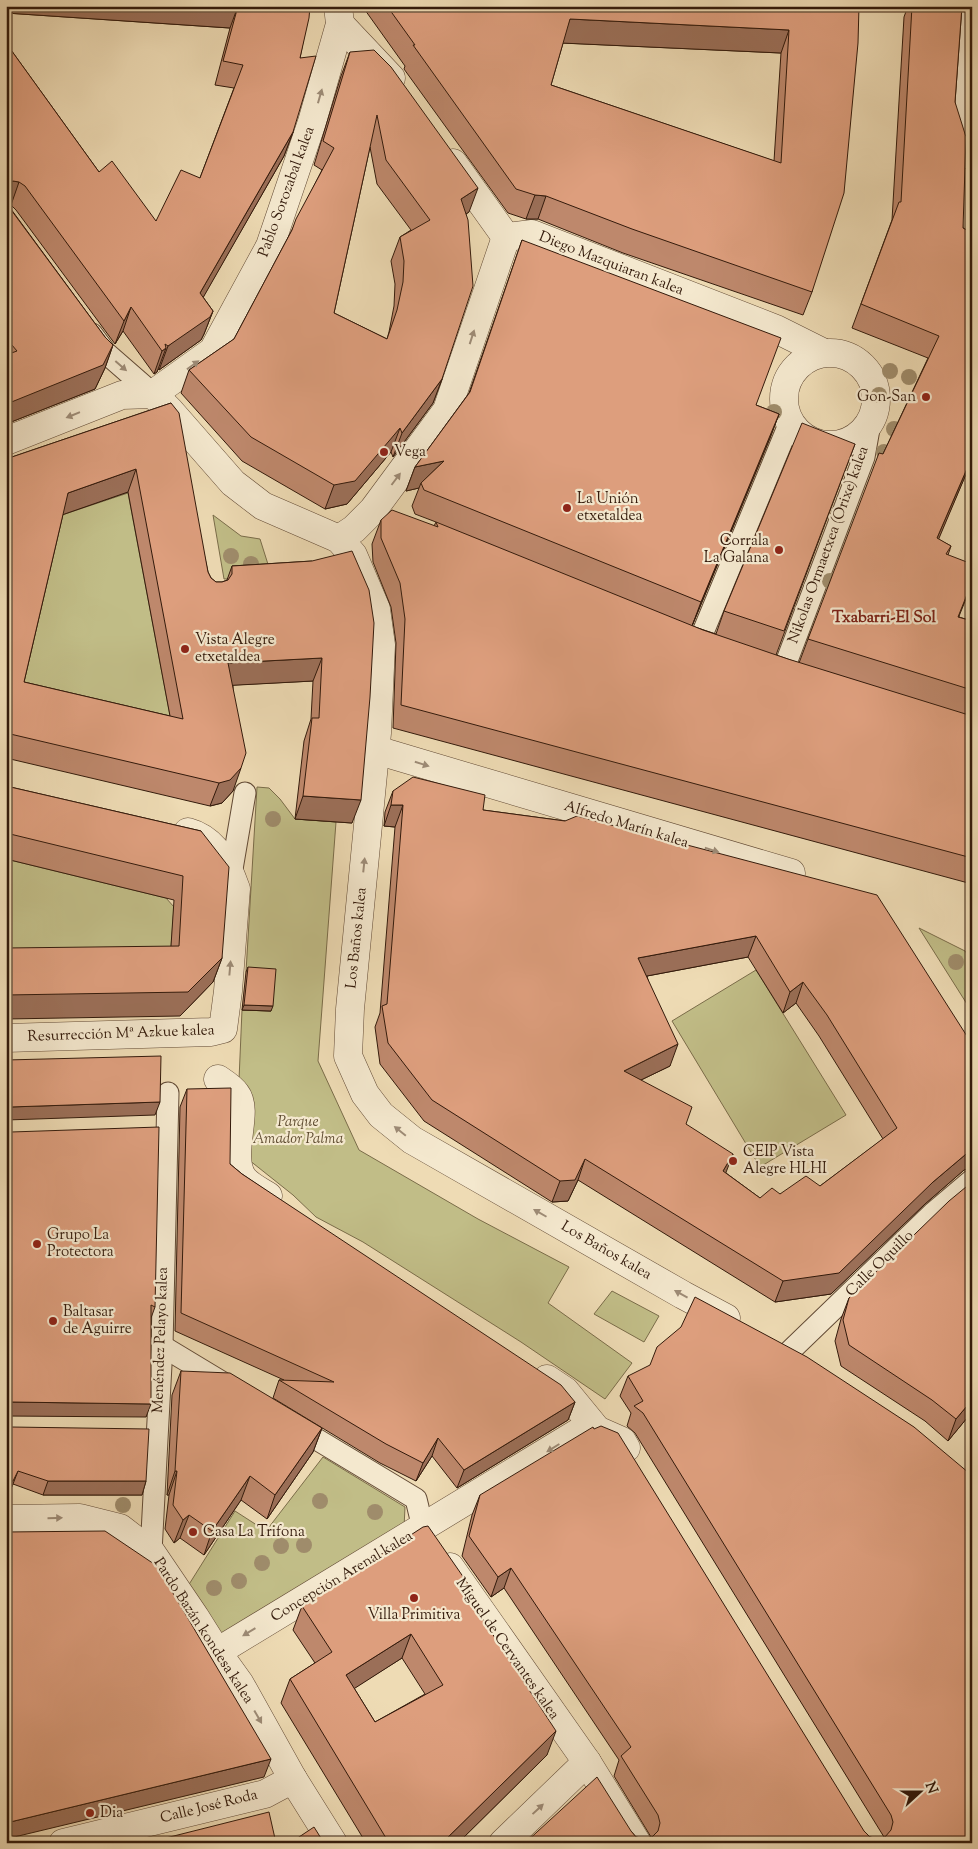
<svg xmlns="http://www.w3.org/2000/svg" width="978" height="1849" viewBox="0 0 978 1849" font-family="'Sorts Mill Goudy',serif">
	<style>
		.green { fill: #c1bd87; stroke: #7a6c49 }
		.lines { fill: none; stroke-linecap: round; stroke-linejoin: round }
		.pedestrian-casing { stroke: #624a35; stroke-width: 23 }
		.minor-casing { stroke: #624a35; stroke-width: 29 }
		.pedestrian { stroke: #f4e8ce; stroke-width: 21 }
		.minor { stroke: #f4e8ce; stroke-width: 28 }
		.tree { fill: #9f8c6b }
		.wall { fill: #be886c; stroke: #331a0b; fill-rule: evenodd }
		.shaded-wall { fill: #9b6f58; stroke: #331a0b }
		.building { fill: #dd9e7d; stroke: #331a0b; fill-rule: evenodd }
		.oneway { fill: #9d8b76 }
		.poi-dot { fill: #8f2418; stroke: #f4e8ce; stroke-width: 2 }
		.labels { text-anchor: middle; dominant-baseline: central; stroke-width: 4.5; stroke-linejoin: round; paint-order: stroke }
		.street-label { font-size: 15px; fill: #331a0b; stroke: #f4e8ce }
		.poi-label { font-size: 15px; fill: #331a0b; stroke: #f4e8ce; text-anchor: start }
		.park-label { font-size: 15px; font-style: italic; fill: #5e4b30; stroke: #f4e8ce }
		.neighbourhood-label { font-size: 16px; font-weight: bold; fill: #7a1f14; stroke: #f4e8ce }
	</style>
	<rect width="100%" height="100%" fill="#eedbb4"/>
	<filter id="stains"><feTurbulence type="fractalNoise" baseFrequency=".004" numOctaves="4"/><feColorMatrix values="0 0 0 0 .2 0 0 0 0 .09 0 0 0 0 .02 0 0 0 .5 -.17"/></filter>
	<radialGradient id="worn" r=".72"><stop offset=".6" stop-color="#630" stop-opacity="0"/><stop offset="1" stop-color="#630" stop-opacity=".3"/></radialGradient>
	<g class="green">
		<path d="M128 493 175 742 15 705 59 516Z"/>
		<path d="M213 515 241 536 260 539 272 577 224 579Z"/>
		<path d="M257 787 269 788 280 799 295 819 336 822 318 1061 359 1150 478 1219 569 1267 548 1303 632 1363 605 1399 521 1342 363 1242 316 1217 293 1195 249 1160 239 1080 242 1010 271 1011 246 972Z"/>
		<path d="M6 859 166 898 174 907 170 961 6 971Z"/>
		<path d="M919 928 965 951 972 961V1012Z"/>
		<path d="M756 970 846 1115 760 1167 672 1021Z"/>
		<path d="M612 1291 659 1316 644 1342 594 1314Z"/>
		<path d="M323 1457 405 1507 404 1528 221 1642 188 1586 235 1511 266 1531Z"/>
	</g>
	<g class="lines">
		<g class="pedestrian-casing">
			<g id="pedestrian">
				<path d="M92 334 106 353 153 394"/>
				<path d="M699 642 790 422"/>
				<path d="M783 671 864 457 871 418"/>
				<path d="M231 875 245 793"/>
				<path d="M162 1346 230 1387"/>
				<path d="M790 1351 933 1213 972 1180"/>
				<path d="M293 1425 416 1499 423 1528"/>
				<path d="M151 1552 162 1346 168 1093"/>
			</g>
		</g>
		<g class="minor-casing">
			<g id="minor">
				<path d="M971 6 962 127 972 156"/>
				<path d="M340 24 391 78"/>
				<path d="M453 163 506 237"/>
				<path d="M506 237 532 234 776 329 824 353"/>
				<circle cx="830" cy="399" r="46"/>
				<path d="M153 394 170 411 233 483 263 506 339 539 353 555 376 609 381 645 377 733 350 1009 348 1056 365 1094 381 1115 412 1140 683 1295 726 1318"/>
				<path d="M6 441 122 395 153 394 213 351 270 246 312 122 340 24 338 6"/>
				<path d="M339 539 354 529 373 510 447 410 506 237"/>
				<path d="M376 750 791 873"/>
				<path d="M6 1038 211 1032 223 1029 228 991 236 889C228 865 214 839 188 832"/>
				<path d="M218 1079C224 1083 232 1088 236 1094 250 1112 227 1155 243 1178 249 1186 260 1191 268 1196"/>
				<path d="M547 1379 565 1391 597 1430 622 1441 626 1448"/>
				<path d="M6 1519 80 1518 120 1528 151 1552 195 1617 217 1652 240 1684 293 1779 333 1843"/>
				<path d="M450 1567 587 1762 637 1843"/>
				<path d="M217 1652 581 1431 597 1430"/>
				<path d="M63 1843 265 1794 293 1779"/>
				<path d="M503 1843 587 1762"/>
			</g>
		</g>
		<use href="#pedestrian" class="pedestrian"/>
		<use href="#minor" class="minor"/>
	</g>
	<g class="tree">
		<circle cx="890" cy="371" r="8"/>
		<circle cx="909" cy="377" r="8"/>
		<circle cx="879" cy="395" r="8"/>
		<circle cx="774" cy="412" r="8"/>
		<circle cx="894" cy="429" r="8"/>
		<circle cx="884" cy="452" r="8"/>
		<circle cx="231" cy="556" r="8"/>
		<circle cx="251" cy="564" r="8"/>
		<circle cx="830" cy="581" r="8"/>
		<circle cx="273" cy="819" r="8"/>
		<circle cx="956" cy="962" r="8"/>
		<circle cx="320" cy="1501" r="8"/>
		<circle cx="123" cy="1505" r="8"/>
		<circle cx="375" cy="1512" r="8"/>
		<circle cx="304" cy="1545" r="8"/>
		<circle cx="281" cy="1546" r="8"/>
		<circle cx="262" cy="1563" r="8"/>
		<circle cx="239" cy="1581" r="8"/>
		<circle cx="214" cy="1588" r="8"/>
	</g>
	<g class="wall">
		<path d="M6 6H310L300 58 293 132 284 156 203 297 213 311 204 334 201 340 159 370 158 369 157 372 154 374 123 331 115 344 16 210 11 205H8L105 337 113 345 105 368 95 389 6 424V43L99 172 156 221 200 178 234 88 215 85 230 28 6 13Z"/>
		<path d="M365 6H859L812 292 803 315 623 253 538 219H526L508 213 404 69 405 66 365 10ZM563 43 781 53 774 161 551 85Z"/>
		<path d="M908 6H962L955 102 963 228 972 233V460L938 539 951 546 948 555 959 617 972 621V884L393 728 396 643 391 607 373 562 372 544 381 520 434 526 436 522 415 514 412 506 419 488 406 491 415 467 469 393 522 240 756 405 779 414 770 438 692 626 716 634 724 611 855 444 776 655 799 663 808 639 883 454 928 358 852 328 892 220 904 17Z"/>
		<path d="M350 52 469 212 466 214 442 379 433 403 393 457 391 452 347 504 325 509 242 461 181 393 189 370 234 339 292 230 322 170 314 165 341 76ZM370 147 377 184 411 230 400 237 391 261 395 284 394 306 389 332 387 339 334 313Z"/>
		<path d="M171 403 208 572 211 578 216 582H222L227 580 232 566 312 561 352 823 295 819 304 741 311 719 313 681 233 685V791L222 803 210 806 6 758V459ZM128 492 170 716 24 682 63 514Z"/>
		<path d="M6 786 201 831 222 958 213 982 180 1016 171 946 174 900 6 859Z"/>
		<path d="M393 791 483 810 565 821 972 1044V1168H970L964 1170 925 1204 831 1294 775 1302 578 1180 568 1201 552 1202 424 1121 380 1064 375 1027 380 1013 395 827 384 826 385 812ZM748 957 783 1013 796 1003 819 1036 883 1139 820 1186 760 1198 726 1173 686 1124 641 1080 670 1066 647 976Z"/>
		<path d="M248 967 271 1011 242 1010 246 972Z"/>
		<path d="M187 1089 230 1164 242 1174 575 1402 568 1420 457 1488 432 1456 416 1481 380 1463 273 1398 279 1380H284L175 1331 180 1107Z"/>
		<path d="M6 1131 155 1307 151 1318 146 1417Z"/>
		<path d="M849 1298 972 1412 948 1441 925 1421 841 1366 835 1341 841 1319Z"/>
		<path d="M181 1371 322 1428 313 1452 267 1519 241 1500 204 1555 180 1538 174 1543 165 1529 169 1495H167L172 1395Z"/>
		<path d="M628 1376 969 1473 972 1843H525L631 1831 636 1837 645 1839 651 1837 614 1776 619 1760 504 1588 491 1597 462 1556 472 1515 480 1495 870 1837 878 1839 884 1837 635 1433 627 1426 631 1413 620 1396Z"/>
		<path d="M6 1426 146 1481 142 1495H43L13 1484 8 1495Z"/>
		<path d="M470 1600 547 1755 458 1843H366L281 1703 290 1679 315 1663 293 1630 302 1606ZM402 1658 425 1694 375 1722 354 1688Z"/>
	</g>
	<g class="shaded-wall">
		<path d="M6 6H238L230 28 6 13Z"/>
		<path d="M570 19 789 30 781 53 561 43Z"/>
		<path d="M293 132 284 156 192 317 200 293Z"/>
		<path d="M13 181 19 182 11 205H6V184Z"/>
		<path d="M478 188 469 212 452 223 461 199Z"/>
		<path d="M535 195 546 196 538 219H526Z"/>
		<path d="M131 307 123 331 115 344 124 321Z"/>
		<path d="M213 311 204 334 201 340 159 370 168 346Z"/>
		<path d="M113 345 105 368 95 389 6 424V405L9 403Z"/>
		<path d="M166 348 157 372 154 374 162 351Z"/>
		<path d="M442 379 433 403 393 457 402 433Z"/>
		<path d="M779 414 770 438 692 626 701 602Z"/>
		<path d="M400 428 391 452 347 504 325 509 334 485Z"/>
		<path d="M972 457V460L929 562 937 538Z"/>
		<path d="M444 461 421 483 419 488 406 491 415 467Z"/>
		<path d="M136 469 128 492 59 516 68 493Z"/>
		<path d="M972 582V584L949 641 958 617Z"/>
		<path d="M322 658 313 681 220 686 228 663Z"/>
		<path d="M241 768 233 791 222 803 210 806 219 783Z"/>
		<path d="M303 796 361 800 352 823 295 819Z"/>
		<path d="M391 805H403L395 827 384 826Z"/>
		<path d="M756 936 748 957 631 979 638 958Z"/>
		<path d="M222 958 213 982 180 1016 6 1019V995Z"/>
		<path d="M803 982 796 1003 783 1013 790 992Z"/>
		<path d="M244 1005 273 1006 271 1011 242 1010Z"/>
		<path d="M678 1044 670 1066 616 1092 624 1071Z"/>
		<path d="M160 1102 155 1115 6 1120V1109L10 1107Z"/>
		<path d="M972 1149V1168H970L964 1170 925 1204 831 1294 775 1302 783 1281 933 1182Z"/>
		<path d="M733 1154 725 1175 723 1171Z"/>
		<path d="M585 1159 578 1180 568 1201 552 1202 560 1181Z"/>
		<path d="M972 1400V1412L948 1441 956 1419Z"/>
		<path d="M11 1402 151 1404 146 1417 6 1416V1404Z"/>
		<path d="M575 1402 568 1420 457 1488 464 1470Z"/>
		<path d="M322 1428 313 1452 267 1519 275 1495Z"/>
		<path d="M438 1438 432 1456 416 1481 423 1463Z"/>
		<path d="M18 1471 13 1484 8 1495H6V1481Z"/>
		<path d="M175 1471H177L169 1495H167Z"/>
		<path d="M250 1476 241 1500 204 1555 212 1531Z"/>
		<path d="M48 1481H146L142 1495H43Z"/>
		<path d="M189 1515 180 1538 174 1543 183 1520Z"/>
		<path d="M511 1568 504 1588 491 1597 498 1577Z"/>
		<path d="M473 1591 465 1615 467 1595Z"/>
		<path d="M411 1634 402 1658 338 1699 346 1675Z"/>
		<path d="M556 1731 547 1755 458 1843H442Z"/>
		<path d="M271 1759 264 1777 6 1839V1823Z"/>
	</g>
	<g class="building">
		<path d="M238 6H310L309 18 300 58 316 56 293 132 200 293 213 311 210 317 168 346 165 344 166 348 162 351 131 307 124 321 25 186 19 182 13 181 6 184V43L99 172 112 161 156 221 181 170 200 178 243 65 223 61Z"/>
		<path d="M387 6H859L858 43 844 193 812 292 632 229 546 196 535 195 516 189 413 45H415ZM570 19 789 30 781 163 551 85Z"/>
		<path d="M912 6H962L955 102 966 137 963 228 972 233V457L937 538 951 546 946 554 972 564V582L958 617 972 621V690L808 639 879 453 883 454 939 336 861 304 899 202H901Z"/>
		<path d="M374 50 391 67 478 188 461 199 468 220 473 286 442 379 402 433 400 428 355 481 334 485 251 437 189 370 234 339 292 230 296 219 334 148 323 141 350 52ZM377 115 386 160 430 220 400 237 404 261 403 282 397 310 387 339 334 313Z"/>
		<path d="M6 203 105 337 113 345 103 365 9 403 6 405V355L17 351 6 338Z"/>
		<path d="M522 240 781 338 756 405 779 414 701 602 424 490 421 483 444 461 415 467 470 392Z"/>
		<path d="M171 403 179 413 208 572 211 578 216 582H222L228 580 232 574V566L312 561 352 551 369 590 374 623 370 697 361 800 303 796 312 718H319L322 658 228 663 246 753 241 768 230 780 219 783 6 733V459ZM136 469 183 719 24 682 68 493Z"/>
		<path d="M802 423 855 444 784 631 724 611Z"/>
		<path d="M392 510 438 527 436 522 703 630 788 659 972 716V858L401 705 405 619 400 583 381 538V520Z"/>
		<path d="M413 777 485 795 483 810 565 821 577 816 877 895 972 1044V1149L933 1182 839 1273 783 1281 585 1159 575 1180 560 1181 432 1100 388 1043 382 1006 387 1004 403 805H391L393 791ZM756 936 790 992 803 982 827 1015 897 1128 820 1186 806 1176 780 1194 772 1188 760 1198 723 1171 733 1154 686 1124 692 1107 624 1071 678 1044 638 958Z"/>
		<path d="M6 786 201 831 229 867 222 958 188 992 6 995V948L179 946 183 876 6 833Z"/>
		<path d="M248 967 276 969 273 1006 244 1005Z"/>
		<path d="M161 1056 160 1102 10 1107 6 1109V1060Z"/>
		<path d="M231 1088 230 1164 242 1174 561 1385 575 1402 464 1470 438 1438 423 1463 386 1444 279 1380 334 1382 181 1313 187 1089Z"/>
		<path d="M159 1127 155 1307 151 1305V1404L11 1402 6 1404V1131L11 1132Z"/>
		<path d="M972 1182V1400L956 1419 932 1400 849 1345 843 1320 849 1298 949 1201Z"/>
		<path d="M695 1297 807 1357 914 1427 969 1473 972 1474V1843H525L597 1777 631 1831 636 1837 645 1839 652 1837 658 1831 660 1823 658 1815 621 1756 631 1747 511 1568 498 1577 469 1536 480 1495 593 1427 594 1429 601 1426 618 1433 864 1831 870 1837 878 1839 885 1837 891 1830 893 1822 891 1815 643 1413 634 1406 643 1401 628 1376 650 1365 657 1347 681 1327Z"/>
		<path d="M181 1371 230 1373 322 1428 275 1495 250 1476 212 1531 189 1515 183 1520 173 1505 177 1471H175Z"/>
		<path d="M6 1426 11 1427 149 1429 146 1481H48L18 1471 13 1481H6Z"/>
		<path d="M428 1526 473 1591 467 1595 556 1731 442 1843H389L290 1679 332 1652 302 1606 423 1527ZM411 1634 443 1685 375 1722 346 1675Z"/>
		<path d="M105 1531 160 1568V1571L271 1759 6 1823V1532Z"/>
		<path d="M269 1812 276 1843H146Z"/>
		<path d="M314 1827 324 1843H290Z"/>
	</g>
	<defs><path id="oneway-solid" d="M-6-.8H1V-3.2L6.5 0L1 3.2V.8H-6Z" transform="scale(1.25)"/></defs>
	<g class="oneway">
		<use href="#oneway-solid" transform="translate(320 96) rotate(-74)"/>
		<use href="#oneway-solid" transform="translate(472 337) rotate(-72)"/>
		<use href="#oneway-solid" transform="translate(193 365) rotate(-36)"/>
		<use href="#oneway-solid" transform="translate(121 366) rotate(41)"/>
		<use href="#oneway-solid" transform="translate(73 415) rotate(158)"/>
		<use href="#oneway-solid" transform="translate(396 479) rotate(-53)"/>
		<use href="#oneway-solid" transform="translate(422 764) rotate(17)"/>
		<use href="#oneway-solid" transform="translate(712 850) rotate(17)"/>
		<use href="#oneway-solid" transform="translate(364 865) rotate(-84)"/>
		<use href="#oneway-solid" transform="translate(230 968) rotate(-85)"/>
		<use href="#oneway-solid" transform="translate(400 1131) rotate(-141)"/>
		<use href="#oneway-solid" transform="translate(540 1213) rotate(-150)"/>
		<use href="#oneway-solid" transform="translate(681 1294) rotate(-151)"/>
		<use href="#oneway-solid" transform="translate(553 1448) rotate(148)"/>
		<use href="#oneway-solid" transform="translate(55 1518) rotate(-1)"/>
		<use href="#oneway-solid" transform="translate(249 1632) rotate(149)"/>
		<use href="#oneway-solid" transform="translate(258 1717) rotate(60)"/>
		<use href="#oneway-solid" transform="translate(538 1809) rotate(-43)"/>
	</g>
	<g class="poi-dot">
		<circle cx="926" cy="397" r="5"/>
		<circle cx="384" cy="452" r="5"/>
		<circle cx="567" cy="508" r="5"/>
		<circle cx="779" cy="550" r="5"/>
		<circle cx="185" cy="649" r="5"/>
		<circle cx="733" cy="1161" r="5"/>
		<circle cx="37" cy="1244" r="5"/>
		<circle cx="53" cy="1321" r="5"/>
		<circle cx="193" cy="1532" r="5"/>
		<circle cx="414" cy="1598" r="5"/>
		<circle cx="90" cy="1813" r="5"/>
	</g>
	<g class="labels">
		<g class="street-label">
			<text transform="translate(287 192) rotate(-70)">Pablo Sorozabal kalea</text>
			<text transform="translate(611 264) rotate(21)">Diego Mazquiaran kalea</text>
			<text transform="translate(829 545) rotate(-70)">Nikolas Ormaetxea (Orixe) kalea</text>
			<text transform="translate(626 825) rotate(17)">Alfredo Marín kalea</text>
			<text transform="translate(357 938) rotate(-84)">Los Baños kalea</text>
			<text transform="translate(121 1034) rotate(-2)">Resurrección Mª Azkue kalea</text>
			<text transform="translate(606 1251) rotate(30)">Los Baños kalea</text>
			<text transform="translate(880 1264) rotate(-44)">Calle Oquillo</text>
			<text transform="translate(161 1340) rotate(-88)">Menéndez Pelayo kalea</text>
			<text transform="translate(342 1577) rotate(-31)">Concepción Arenal kalea</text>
			<text transform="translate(203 1631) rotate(57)">Pardo Bazán kondesa kalea</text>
			<text transform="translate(507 1649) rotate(55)">Miguel de Cervantes kalea</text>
			<text transform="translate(209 1807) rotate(-14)">Calle José Roda</text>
		</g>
		<g class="poi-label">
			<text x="916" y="397" text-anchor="end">Gon-San</text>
			<text x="394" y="452">Vega</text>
			<text x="577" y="499">La Unión<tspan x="577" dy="17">etxetaldea</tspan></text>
			<text x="769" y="541" text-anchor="end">Corrala<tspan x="769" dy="17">La Galana</tspan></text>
			<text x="195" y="640">Vista Alegre<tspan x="195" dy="17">etxetaldea</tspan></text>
			<text x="743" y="1152">CEIP Vista<tspan x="743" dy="17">Alegre HLHI</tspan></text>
			<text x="47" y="1235">Grupo La<tspan x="47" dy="17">Protectora</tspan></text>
			<text x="63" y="1312">Baltasar<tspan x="63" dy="17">de Aguirre</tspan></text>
			<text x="203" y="1532">Casa La Trifona</text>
			<text x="414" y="1615" text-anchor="middle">Villa Primitiva</text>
			<text x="100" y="1813">Dia</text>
		</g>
		<g class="park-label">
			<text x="298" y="1122">Parque<tspan x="298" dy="17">Amador Palma</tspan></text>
		</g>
		<g class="neighbourhood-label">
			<text x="884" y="618">Txabarri-El Sol</text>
		</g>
	</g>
	<rect width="978" height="1849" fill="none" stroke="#eedbb4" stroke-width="25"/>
	<rect x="8" y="8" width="963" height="1834" fill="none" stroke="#331a0b" stroke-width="2.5"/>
	<rect x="12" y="12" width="953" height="1824" fill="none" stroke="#331a0b"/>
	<g transform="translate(920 1792) rotate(69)" stroke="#f4e8ce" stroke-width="4" paint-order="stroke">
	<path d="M0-4L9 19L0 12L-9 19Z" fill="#331a0b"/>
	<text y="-8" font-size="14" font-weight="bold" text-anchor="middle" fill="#331a0b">N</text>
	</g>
	<rect width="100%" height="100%" filter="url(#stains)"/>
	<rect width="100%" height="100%" fill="url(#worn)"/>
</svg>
